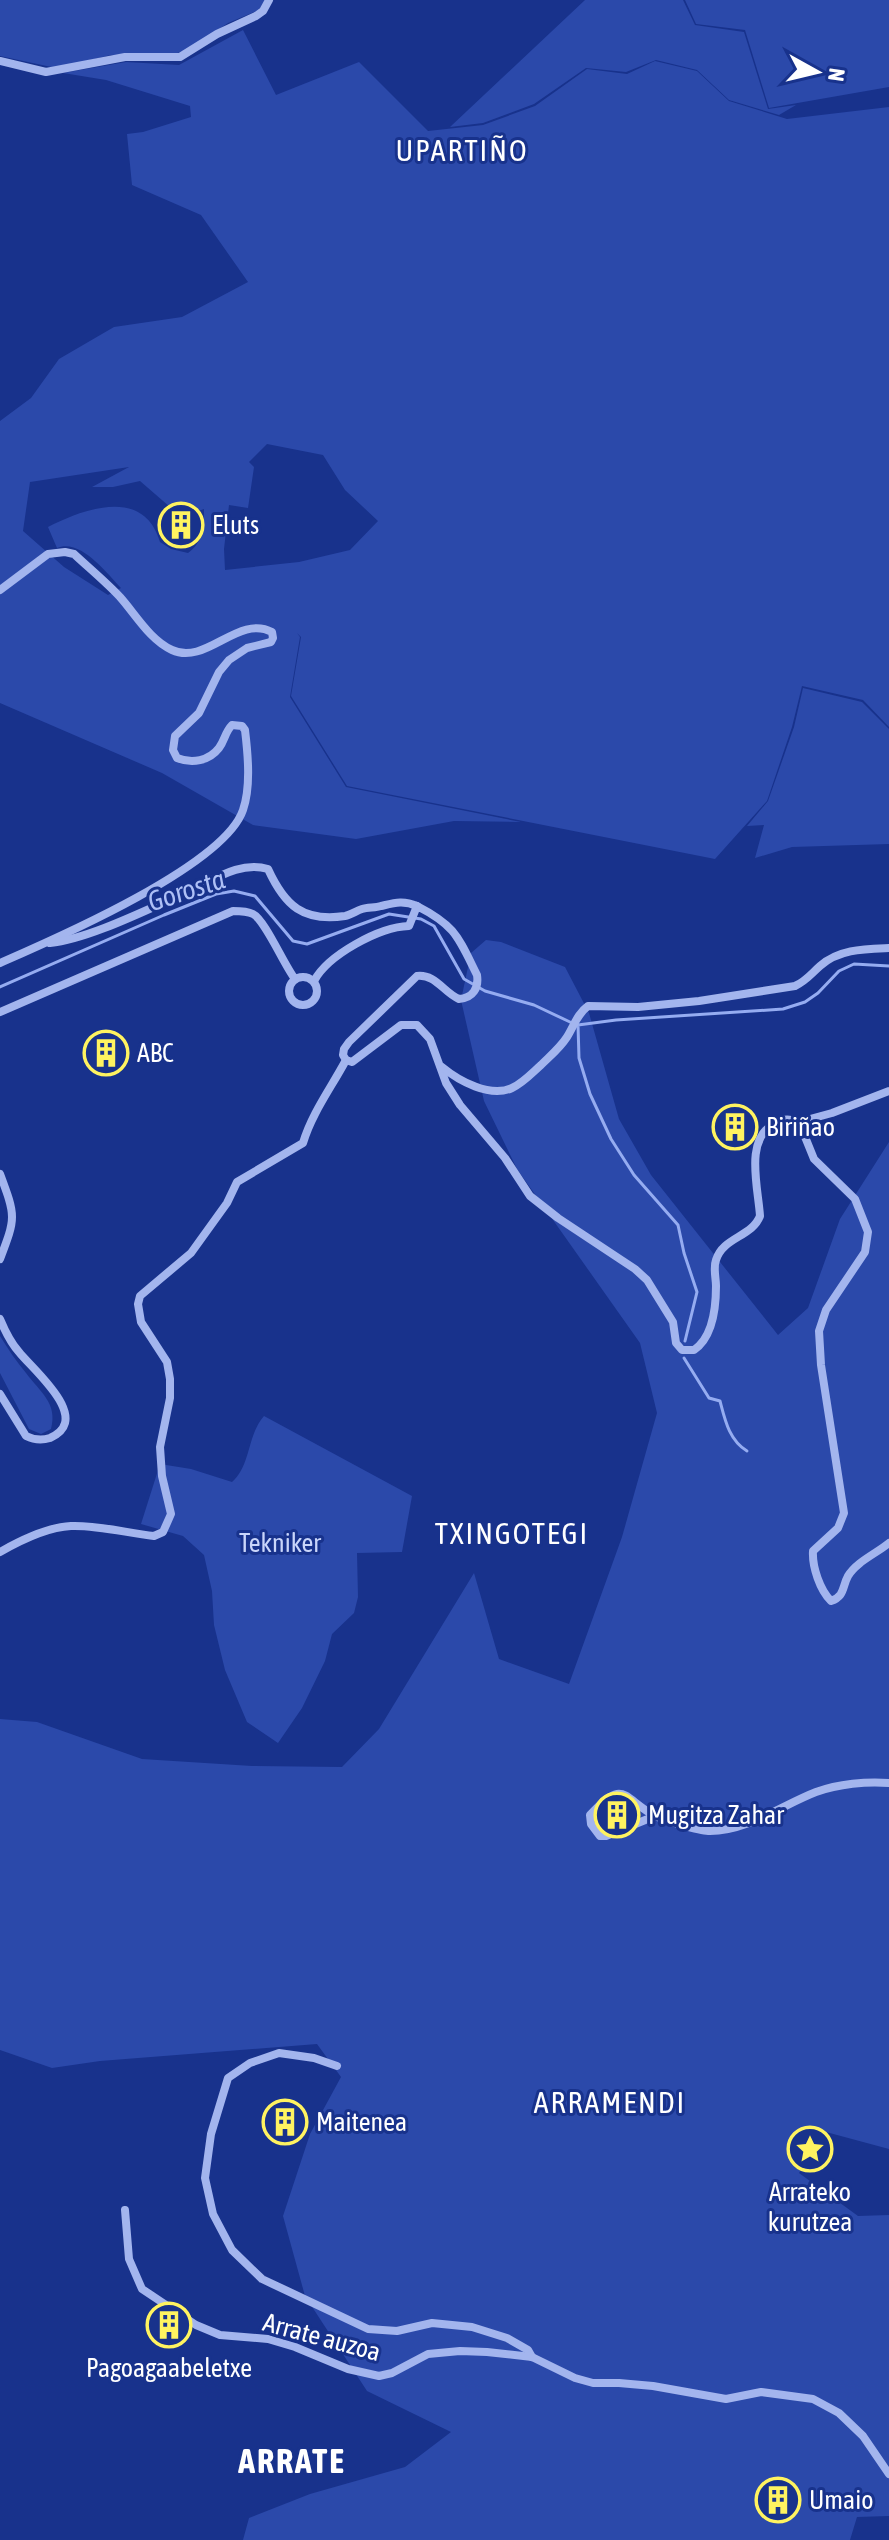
<svg xmlns="http://www.w3.org/2000/svg" width="889" height="2540" viewBox="0 0 889 2540" font-family="'Asap Condensed',sans-serif">
	<style>
		.green { fill: #2b49aa; fill-rule: evenodd }
		.lines { fill: none; stroke-linecap: round; stroke-linejoin: round }
		.stream { stroke: #95acf1; stroke-width: 3 }
		.street { stroke: #a3b5ee; stroke-width: 8 }
		.labels { text-anchor: middle; dominant-baseline: central; stroke-width: 6; stroke-linejoin: round; paint-order: stroke }
		.poi-label { font-size: 26px; fill: #fff; stroke: #18328c; text-anchor: start }
		.park-label { font-size: 26px; fill: #c9d5fa; stroke: #18328c }
		.street-label { font-size: 26px; fill: #fff; stroke: #18328c }
		.water-label { font-size: 28px; font-style: italic; fill: #aec0f6; stroke: #18328c }
		.quarter-label { font-size: 30px; letter-spacing: 2px; fill: #fff; stroke: #18328c }
		.district-label { font-size: 34px; font-weight: bold; letter-spacing: 2px; fill: #fff; stroke: #18328c }
	</style>
	<rect width="100%" height="100%" fill="#18328c"/>
	<g class="green">
		<path d="M0 0H265L259 10 228 23 189 49 175 54 111 55 56 68 0 56Z"/>
		<path d="M585 0H683L695 25 744 32 768 109 796 105 779 115 729 100 697 70 656 60 626 72 586 68 534 104 483 123 450 127Z"/>
		<path d="M685 0H889V87L769 108 745 30 696 24Z"/>
		<path d="M243 30 276 95 359 62 428 131 483 125 535 106 587 69 627 74 655 61 697 71 729 101 787 119 889 107V727L863 700 802 686 792 727 767 801 715 859 347 786 291 696 301 637 297 633 300 637 290 697 346 787 521 822 454 821 356 839 253 825 162 773 0 703V421L31 398 59 359 114 327 182 317 248 282 201 215 132 185 127 134 143 132 191 117 190 106 106 80 63 73 126 62 179 65ZM267 444 323 455 345 490 378 521 350 550 299 562 225 570 224 549 229 505 248 508 254 467 249 462ZM129 467 92 487H113L140 481 170 507 187 515 204 509C204 527 203 542 188 553L171 549 160 542C144 487 85 508 48 527L57 548C80 538 106 572 121 588L108 595 64 567 23 531 30 482Z"/>
		<path d="M803 688 862 702 889 729V844L792 847 755 858 764 825 747 826 768 801 794 727Z"/>
		<path d="M486 940 501 942 565 967 589 1013 619 1119 651 1175 778 1335 808 1308 840 1219 889 1142V2149L826 2132 799 2173 858 2216 889 2215V2516L857 2517 850 2540H243L249 2518 310 2494 405 2467 451 2432 367 2391 305 2296 283 2216 310 2134 341 2077 317 2044 100 2061 52 2068 0 2050V1719L37 1722 142 1759 252 1766 342 1767 379 1729 474 1573 499 1659 569 1684 622 1537 657 1413 640 1343 517 1169 484 1101 461 1000 471 953Z"/>
		<path d="M0 1336C8 1349 16 1361 26 1373 40 1392 58 1403 51 1429L41 1434 29 1429 0 1373Z"/>
		<path d="M264 1416 412 1496 402 1552 357 1553 358 1597 354 1613 332 1634 325 1661 302 1708 278 1743 247 1722 225 1670 214 1625 212 1591 204 1555 183 1536 141 1524 160 1464 191 1469 232 1482C251 1466 247 1435 264 1416Z"/>
	</g>
	<g class="lines">
		<g class="stream">
			<path d="M0 987 164 915 216 894 234 891 255 896 293 941 307 944 389 914 421 919 434 926 464 979 485 991 534 1005 570 1022"/>
			<path d="M685 1341 697 1292 684 1253 678 1225 634 1175 611 1139 590 1094 579 1058 578 1025 616 1020 783 1009 805 1002 818 993 839 971 854 964 889 966"/>
			<path d="M684 1358 709 1398 720 1401C725 1420 729 1440 747 1451"/>
		</g>
		<g class="street">
			<path d="M0 61 46 72 125 57H180L217 34 256 16 263 11 269 0"/>
			<path d="M0 590 48 554 65 552 74 554C89 568 106 582 120 597 136 615 150 640 172 650 206 666 238 614 272 632L273 638 271 642 247 648 229 660 219 672 199 713 175 736 173 750 177 758C192 764 209 761 219 748 225 740 225 732 232 725L242 726 245 730C248 755 251 787 243 810 224 866 55 939 0 963"/>
			<path d="M50 943C89 939 148 909 185 893 211 882 239 860 268 869 285 906 303 922 345 916 351 915 356 911 362 909 368 907 375 908 381 906 394 903 403 900 417 906"/>
			<circle cx="303" cy="991" r="14"/>
			<path d="M314 981C328 955 379 927 409 926L417 906C456 926 458 937 477 975 479 988 473 998 459 999 443 992 436 974 417 976L349 1042 344 1049 343 1055 346 1060 352 1062 401 1025H417L430 1039 446 1083 460 1105 505 1158 530 1196 558 1218 635 1269 647 1280 673 1322 676 1343 682 1350H694C713 1337 716 1308 716 1286 716 1278 713 1268 716 1260 723 1237 752 1237 760 1216 758 1186 744 1139 775 1123 784 1118 790 1119 799 1122L814 1159 855 1199 868 1232 865 1252 826 1310 819 1331 821 1365 844 1513 838 1528 813 1551C812 1567 820 1590 831 1601 845 1596 842 1587 848 1576 856 1562 877 1553 889 1543"/>
			<path d="M0 1012 233 911C240 911 247 911 253 914 265 920 284 965 295 979"/>
			<path d="M442 1067C459 1081 490 1098 512 1088 523 1083 532 1073 541 1065 550 1056 560 1048 567 1037 574 1026 577 1014 588 1006L638 1007 699 1001 795 986C806 981 811 974 820 966 839 949 865 949 889 948"/>
			<path d="M799 1122 832 1113 889 1091"/>
			<path d="M0 1174C16 1217 16 1217 0 1259"/>
			<path d="M0 1319C5 1331 10 1342 19 1352 32 1369 94 1419 50 1438 41 1441 34 1440 26 1436L0 1394"/>
			<path d="M0 1552C21 1540 47 1527 71 1526 98 1525 127 1533 154 1536L163 1532 171 1514 162 1476 160 1447 170 1398V1379L167 1362 141 1322 138 1304 140 1296 191 1253 227 1203 237 1182 303 1143C312 1113 331 1088 346 1060"/>
			<path d="M655 1816 606 1836H600L591 1824 590 1815C625 1777 622 1798 655 1816 663 1820 699 1831 708 1831 746 1832 782 1805 816 1792 838 1784 867 1781 889 1783"/>
			<path d="M337 2066 314 2058 279 2053 250 2063 228 2078 211 2134 205 2178 213 2214 232 2250 262 2279 368 2329 397 2331 432 2323 472 2327 507 2338 528 2350 532 2357"/>
			<path d="M125 2210 129 2259 142 2289 196 2325 220 2335 268 2339 295 2347 348 2369 379 2376 392 2373 428 2354 460 2351 487 2352 532 2357 575 2378 593 2383H619L653 2386 726 2399 761 2392 813 2399 839 2413 863 2436 889 2474"/>
		</g>
	</g>
	<defs>
		<g id="building-ring" transform="scale(2.3)"><circle r="9.5" fill="#18328c" stroke="#fff360" stroke-width="1.5"/><path d="M-4-6H4V6H1V3H-1V6H-4ZM-2.5-4.3h1.7v1.8h-1.7ZM.8-4.3h1.7v1.8H.8ZM-2.5-1h1.7V.8h-1.7ZM.8-1h1.7V.8H.8Z" fill="#fff360"/></g>
		<g id="sight-ring" transform="scale(2.3)"><circle r="9.5" fill="#18328c" stroke="#fff360" stroke-width="1.5"/><path d="M0-6L1.8-2.2L6-1.7L2.9 1.2L3.7 5.4L0 3.3L-3.7 5.4L-2.9 1.2L-6-1.7L-1.8-2.2Z" fill="#fff360"/></g>
	</defs>
	<g fill-rule="evenodd">
		<use href="#building-ring" x="181" y="525"/>
		<use href="#building-ring" x="106" y="1053"/>
		<use href="#building-ring" x="735" y="1127"/>
		<use href="#building-ring" x="617" y="1815"/>
		<use href="#building-ring" x="285" y="2122"/>
		<use href="#sight-ring" x="810" y="2149"/>
		<use href="#building-ring" x="169" y="2325"/>
		<use href="#building-ring" x="778" y="2500"/>
	</g>
	<g class="labels">
		<g class="poi-label">
			<text x="212" y="525">Eluts</text>
			<text x="137" y="1053">ABC</text>
			<text x="766" y="1127">Biriñao</text>
			<text x="648" y="1815">Mugitza Zahar</text>
			<text x="316" y="2122">Maitenea</text>
			<text x="810" y="2192" text-anchor="middle">Arrateko<tspan x="810" dy="30">kurutzea</tspan></text>
			<text x="169" y="2368" text-anchor="middle">Pagoagaabeletxe</text>
			<text x="809" y="2500">Umaio</text>
		</g>
		<g class="park-label">
			<text x="280" y="1543">Tekniker</text>
		</g>
		<g class="street-label">
			<text transform="translate(322 2337) rotate(15)">Arrate auzoa</text>
		</g>
		<g class="water-label">
			<text transform="translate(186 890) rotate(-18)">Gorosta</text>
		</g>
		<g class="quarter-label">
			<text x="462" y="150">UPARTIÑO</text>
			<text x="512" y="1533">TXINGOTEGI</text>
			<text x="610" y="2102">ARRAMENDI</text>
		</g>
		<g class="district-label">
			<text x="292" y="2460">ARRATE</text>
		</g>
	</g>
	<g transform="translate(817 72) rotate(98)" stroke="#18328c" stroke-width="6" paint-order="stroke">
	<path d="M0-6L14 30L0 20L-14 30Z" fill="#ffffff"/>
	<text y="-12" font-size="22" font-weight="bold" text-anchor="middle" fill="#ffffff">N</text>
	</g>
</svg>
